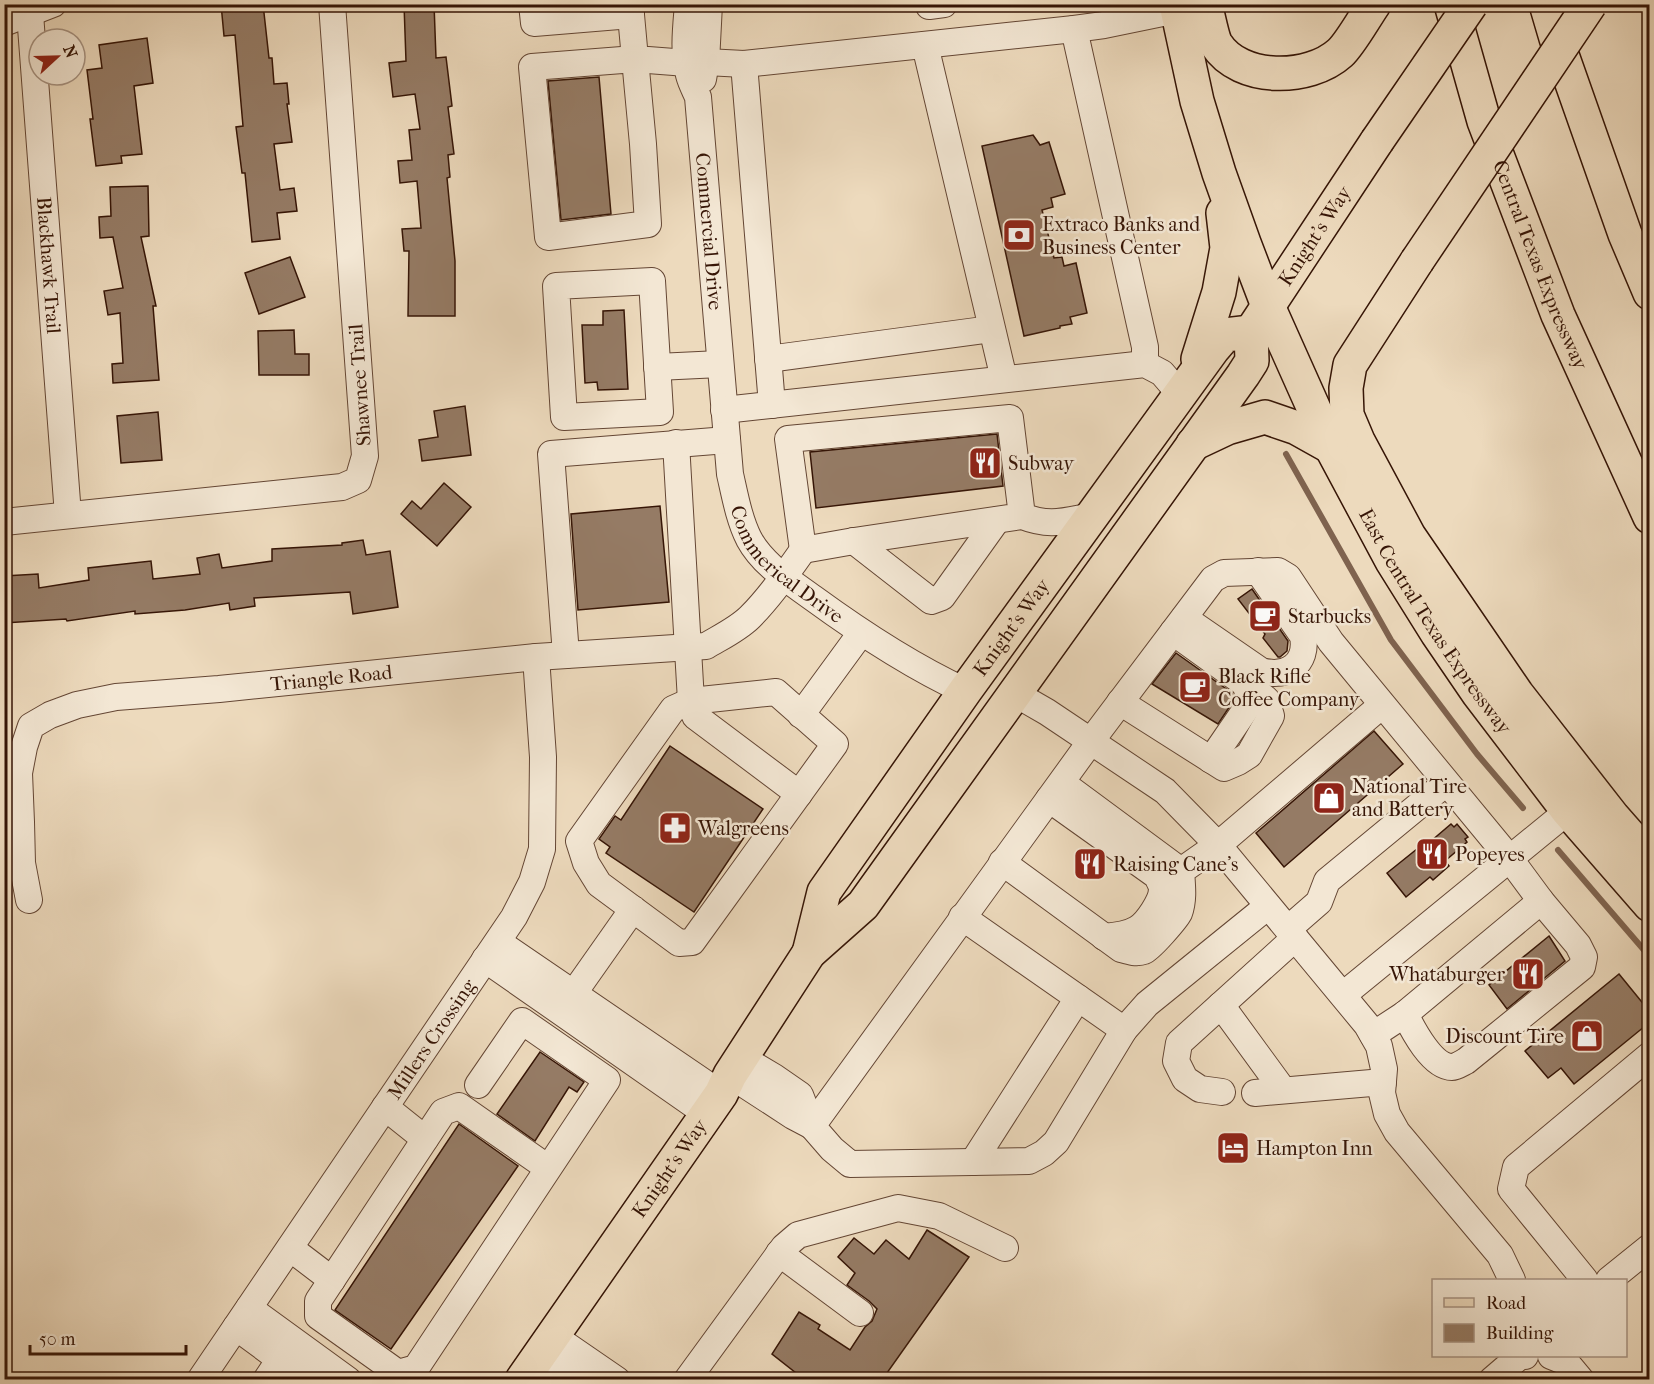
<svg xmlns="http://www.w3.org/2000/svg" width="1654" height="1384" viewBox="0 0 1654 1384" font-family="'IM FELL French Canon',serif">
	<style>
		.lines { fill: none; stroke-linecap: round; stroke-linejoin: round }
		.stream { stroke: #7f634f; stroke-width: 6 }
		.building { fill: #957b65; stroke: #361506; stroke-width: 1.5 }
		.minor-casing { stroke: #644634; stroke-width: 28 }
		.major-casing { stroke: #361506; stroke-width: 36 }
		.highway-casing { stroke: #361506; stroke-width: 36 }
		.minor { stroke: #f3e7d4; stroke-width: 26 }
		.major { stroke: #eddabd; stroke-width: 33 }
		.highway { stroke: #eddabd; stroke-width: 33 }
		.major-bridge-casing { stroke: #361506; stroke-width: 36; stroke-linecap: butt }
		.major-bridge { stroke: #eddabd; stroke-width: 33 }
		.labels { text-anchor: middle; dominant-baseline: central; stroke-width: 5; stroke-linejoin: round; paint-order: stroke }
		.poi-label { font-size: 20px; fill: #361506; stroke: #f3e7d4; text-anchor: start }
		.street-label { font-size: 20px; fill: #361506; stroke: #f3e7d4 }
	</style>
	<rect width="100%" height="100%" fill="#eddabd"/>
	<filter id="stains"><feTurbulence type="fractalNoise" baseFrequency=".00333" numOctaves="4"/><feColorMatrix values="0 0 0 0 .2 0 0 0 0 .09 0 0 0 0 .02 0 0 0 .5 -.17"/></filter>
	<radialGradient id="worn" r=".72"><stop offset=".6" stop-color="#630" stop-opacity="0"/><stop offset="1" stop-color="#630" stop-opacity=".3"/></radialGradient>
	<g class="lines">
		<g class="stream">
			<path d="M1286 454 1391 640 1477 754 1523 808"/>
			<path d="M1558 850 1650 957"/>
		</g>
	</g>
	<g class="building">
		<path d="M221 4H263L269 58H272L274 84 287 83 289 104H287L292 142 274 144 280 190 294 188 297 211 277 213 280 239 252 242 245 173H242L236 127 243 126 235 35 224 36Z"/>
		<path d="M404 4H434L436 58 446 57 452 106 448 107 454 154 448 155 450 177 447 178 455 261V316H408L409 251H404L402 229 421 228 417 181 400 183 398 161 412 160 409 130 420 129 415 94 393 97 389 63 406 61Z"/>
		<path d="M147 38 153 83 134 86 142 154 121 156 122 163 96 166 90 119H93L87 70 102 68 99 45Z"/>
		<path d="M599 77 611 214 561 220 548 81Z"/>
		<path d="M1033 135 1040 145 1049 142 1065 194 1051 198 1053 207 1042 210 1054 258 1062 257 1064 266 1076 263 1087 313 1070 317 1072 324 1060 326V328L1024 336 982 146Z"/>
		<path d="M148 186 149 236 141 237 156 306H153L159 380 113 383 112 364 123 363 120 313 108 315 104 291 123 288 113 237 100 238 99 217 111 216 110 187Z"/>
		<path d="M290 257 305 297 259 314 245 273Z"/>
		<path d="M624 310 628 389 598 390 597 382 585 383 582 325H603V311Z"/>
		<path d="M294 330 295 354H309V375H259L258 331Z"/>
		<path d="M465 406 471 455 422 461 419 440 438 437 434 411Z"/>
		<path d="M158 412 162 460 121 463 117 416Z"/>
		<path d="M997 434 1003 486 816 508 810 452Z"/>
		<path d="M444 483 471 507 437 546 401 514 412 501 421 509Z"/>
		<path d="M660 506 669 602 578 610 571 514Z"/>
		<path d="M363 540 366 555 390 551 398 607 353 614 350 592 254 598 255 606 230 610 229 603 185 610 135 614V611L67 621 66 619 4 623V576L38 574 39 588 89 580 88 568 151 561 153 579 200 574 197 558 219 554 222 568 272 561V549L342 545V543Z"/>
		<path d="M1252 589 1288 641 1287 651 1280 657H1278L1263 638 1265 634 1238 599Z"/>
		<path d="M1176 653 1232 693 1233 697 1230 702 1232 703 1218 724 1152 684Z"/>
		<path d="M1374 731 1403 764 1284 867 1256 833Z"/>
		<path d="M670 746 763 809 694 912 606 853 610 847 599 839 615 816 621 820Z"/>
		<path d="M1451 824 1454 827 1457 824 1468 837 1465 839 1467 842 1445 861 1449 866 1433 880 1430 877 1406 897 1387 873 1422 845 1424 847Z"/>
		<path d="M1549 936 1565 961 1507 1009 1489 985Z"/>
		<path d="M1619 974 1650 1012V1022L1574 1084 1561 1068 1548 1078 1525 1051Z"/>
		<path d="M540 1052 584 1082 577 1092 569 1087 535 1141 497 1114Z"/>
		<path d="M459 1124 518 1166 391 1349 335 1310Z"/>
		<path d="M927 1230 969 1257 882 1380H805L772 1354 799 1312 820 1325 818 1329 850 1350 865 1327 872 1321 877 1309 869 1301 847 1285 855 1273 838 1257 854 1238 874 1254 886 1240 909 1259Z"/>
	</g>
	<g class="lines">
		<g class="minor-casing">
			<g id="minor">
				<path d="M532 4 534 23 631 15"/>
				<path d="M630 4 635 59 687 63"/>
				<path id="s1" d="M688 4C686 28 683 52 689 75 691 83 695 90 698 97L730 474C735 496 739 519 749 539 763 565 790 581 813 598 861 633 911 666 965 691"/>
				<path d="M929 4V6L944 4"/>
				<path id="s2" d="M30 14 68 515"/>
				<path d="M4 23 53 4"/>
				<path d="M1074 29 1145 347V364"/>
				<path d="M925 45 1004 379"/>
				<path d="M635 59 643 144 648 224 548 237 532 67Z"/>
				<path d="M706 62 744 64 1074 29 1104 25 1177 10"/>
				<path d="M744 64 772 405"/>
				<path d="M703 79 706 62 709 4"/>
				<path d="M652 281 660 412 564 417 556 286Z"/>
				<path d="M768 359 991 329"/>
				<path d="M657 367 720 364"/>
				<path d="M724 410 1145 364 1162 373 1180 394"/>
				<path d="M676 443 691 701 695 716 799 794"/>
				<path d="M1022 516 1010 418 788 439 803 550 854 541 1022 516C1050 527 1064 521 1092 516"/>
				<path d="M4 522 342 487 358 480 365 456 332 4"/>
				<path d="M854 541 931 601 942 597 997 520"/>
				<path d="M1184 618 1261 671C1287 678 1308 664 1303 636L1258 571"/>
				<path d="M566 655 551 454 727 440"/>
				<path d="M776 692 835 744 692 942 679 943 599 884 586 863 579 841 673 709 691 701Z"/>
				<path d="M1014 693 1047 712 1165 791 1218 845 1367 1025 1379 1046 1384 1069 1382 1093 1387 1114 1397 1132 1500 1255 1512 1280"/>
				<path d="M1120 702 1224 768 1238 762 1249 755 1271 716 1266 699 1173 632"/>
				<path d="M801 715 861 633"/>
				<path d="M1211 760 1250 703 1246 685"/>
				<path d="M1062 783 1181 871"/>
				<path d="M1049 799 1157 876C1158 879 1162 885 1162 889 1162 901 1147 923 1137 929 1127 935 1115 936 1104 937"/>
				<path d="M1002 862 1121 949C1128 951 1136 954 1144 951 1150 949 1176 919 1179 913 1184 900 1182 885 1181 871L1218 845 1382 705"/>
				<path id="s3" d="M29 900 22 863 21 822 19 773 24 747 31 726 50 715 77 705 116 697 219 689 536 657 706 646C721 637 738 629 750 617 770 597 787 573 803 550"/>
				<path d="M1268 906 1147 1004 1124 1030 1056 1142 1044 1153 1029 1161 850 1164 832 1149 812 1126 1091 741 1213 579 1224 573 1278 571 1288 577 1331 642 1510 859 1541 901 1578 945 1584 957 1582 967 1466 1061C1462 1063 1456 1067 1452 1067 1432 1067 1413 1030 1405 1014"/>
				<path d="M962 917 1124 1030"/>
				<path d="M1288 929 1319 902 1327 881 1446 783"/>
				<path d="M498 942 721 1094"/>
				<path d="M485 959 707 1114"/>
				<path d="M1343 995 1568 811"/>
				<path d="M1221 1005 1283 1090"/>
				<path d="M564 1007 633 909"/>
				<path d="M1373 1035 1405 1014 1541 901"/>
				<path d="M730 1075 793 1116 812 1126 800 1095 774 1077 742 1058"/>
				<path d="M478 1085 522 1021 607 1080 416 1368 398 1373 318 1316V1301L443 1112 459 1106 548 1168"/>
				<path d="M1222 1092 1200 1089 1185 1079 1176 1061 1179 1043 1295 938"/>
				<path d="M1255 1093 1383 1082"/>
				<path d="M385 1107 425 1139"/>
				<path d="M973 1162 1078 998"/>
				<path d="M290 1248 332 1280"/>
				<path d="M779 1253 860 1313"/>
				<path d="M1585 1280 1511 1189 1516 1167 1650 1055"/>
				<path d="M1609 1280 1650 1247"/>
				<path d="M249 1308 348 1380"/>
				<path d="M236 1327 308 1380"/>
				<path d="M553 1336 617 1380"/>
				<path d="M543 1350 573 1380"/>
				<path d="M1551 1356 1566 1362 1581 1380"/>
				<path id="s4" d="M200 1380 514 917 532 882 542 849 543 757 536 657"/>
				<path d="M266 1380 280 1359"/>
				<path d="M687 1380 784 1247 798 1235 898 1208 939 1216 1005 1248"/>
				<path d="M1492 1380 1520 1356H1525"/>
			</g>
		</g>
		<g class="major-casing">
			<g id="major">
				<path id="s5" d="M1176 4 1197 101 1219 173 1244 243 1268 306 1331 447 1392 561 1437 633 1478 693 1568 811 1650 905"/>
				<path d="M1205 4C1208 14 1212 37 1216 44 1240 82 1309 81 1340 53 1350 44 1365 17 1374 4"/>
				<path d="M1417 261 1350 365 1346 388 1347 415 1358 441 1409 536 1517 694 1613 817 1650 859"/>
				<path d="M1198 359 1219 292 1227 248 1223 213"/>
				<path d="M1193 444 1227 428 1265 417 1297 428 1331 447"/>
				<path id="s6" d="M809 953 824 892 965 691 1213 349 1225 335 1251 332"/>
				<path id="s7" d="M522 1380 721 1094 730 1075 809 953 863 905 1243 375 1252 361 1251 332 1377 141"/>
			</g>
		</g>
		<g class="highway-casing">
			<g id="highway">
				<path id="s8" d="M1451 4 1484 121 1558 315 1650 517"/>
				<path d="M1546 4 1556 38 1625 234 1650 293"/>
			</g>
		</g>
		<use href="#minor" class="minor"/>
		<use href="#major" class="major"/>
		<use href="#highway" class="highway"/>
		<g class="major-bridge-casing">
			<g id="major-bridge">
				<path d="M1377 141 1471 4"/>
				<path d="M1417 261 1590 4"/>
			</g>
		</g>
		<use href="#major-bridge" class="major-bridge"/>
	</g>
	<defs>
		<g id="bank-square" transform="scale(1.725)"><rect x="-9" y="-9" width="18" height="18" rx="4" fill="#8f2418" stroke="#f3e7d4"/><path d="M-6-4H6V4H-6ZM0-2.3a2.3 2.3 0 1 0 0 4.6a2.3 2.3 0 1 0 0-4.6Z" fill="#fff"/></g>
		<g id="restaurant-square" transform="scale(1.725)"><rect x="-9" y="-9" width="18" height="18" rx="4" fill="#8f2418" stroke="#f3e7d4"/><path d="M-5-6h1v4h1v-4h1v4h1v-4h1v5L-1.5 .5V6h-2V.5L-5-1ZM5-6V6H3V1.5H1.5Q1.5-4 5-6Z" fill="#fff"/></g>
		<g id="cafe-square" transform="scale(1.725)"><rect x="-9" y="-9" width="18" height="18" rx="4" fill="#8f2418" stroke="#f3e7d4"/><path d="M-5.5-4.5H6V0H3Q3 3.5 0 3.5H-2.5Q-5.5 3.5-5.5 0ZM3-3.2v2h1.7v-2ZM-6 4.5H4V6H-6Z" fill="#fff"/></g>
		<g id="shop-square" transform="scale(1.725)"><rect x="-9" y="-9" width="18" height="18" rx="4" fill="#8f2418" stroke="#f3e7d4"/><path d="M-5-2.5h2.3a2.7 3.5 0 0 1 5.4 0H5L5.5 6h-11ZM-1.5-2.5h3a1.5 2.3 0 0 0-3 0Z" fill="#fff"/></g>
		<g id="pharmacy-square" transform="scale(1.725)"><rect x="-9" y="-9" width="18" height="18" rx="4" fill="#8f2418" stroke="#f3e7d4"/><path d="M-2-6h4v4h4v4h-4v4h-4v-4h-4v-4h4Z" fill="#fff"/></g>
		<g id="hotel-square" transform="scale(1.725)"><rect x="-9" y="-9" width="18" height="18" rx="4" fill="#8f2418" stroke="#f3e7d4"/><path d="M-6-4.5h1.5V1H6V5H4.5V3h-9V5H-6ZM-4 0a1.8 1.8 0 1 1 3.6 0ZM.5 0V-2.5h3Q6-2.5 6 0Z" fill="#fff"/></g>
	</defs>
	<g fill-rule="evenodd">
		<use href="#bank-square" x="1019" y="235"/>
		<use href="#restaurant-square" x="985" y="463"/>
		<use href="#cafe-square" x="1265" y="616"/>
		<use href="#cafe-square" x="1195" y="687"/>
		<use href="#shop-square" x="1329" y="798"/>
		<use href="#pharmacy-square" x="675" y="828"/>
		<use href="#restaurant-square" x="1432" y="854"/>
		<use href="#restaurant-square" x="1090" y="864"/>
		<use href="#restaurant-square" x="1528" y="974"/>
		<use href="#shop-square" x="1587" y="1036"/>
		<use href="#hotel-square" x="1233" y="1148"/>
	</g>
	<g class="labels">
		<g class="poi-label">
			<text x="1042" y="224">Extraco Banks and<tspan x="1042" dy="23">Business Center</tspan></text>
			<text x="1008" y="463">Subway</text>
			<text x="1288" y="616">Starbucks</text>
			<text x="1218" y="676">Black Rifle<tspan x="1218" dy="23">Coffee Company</tspan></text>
			<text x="1352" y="786">National Tire<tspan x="1352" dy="23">and Battery</tspan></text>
			<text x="698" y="828">Walgreens</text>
			<text x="1455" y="854">Popeyes</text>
			<text x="1113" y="864">Raising Cane's</text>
			<text x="1505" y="974" text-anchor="end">Whataburger</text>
			<text x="1564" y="1036" text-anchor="end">Discount Tire</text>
			<text x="1256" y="1148">Hampton Inn</text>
		</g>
		<g class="street-label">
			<text stroke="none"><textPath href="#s1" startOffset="230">Commercial Drive</textPath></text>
			<text stroke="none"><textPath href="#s7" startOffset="1400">Knight's Way</textPath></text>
			<text stroke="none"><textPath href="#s8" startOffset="276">Central Texas Expressway</textPath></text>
			<text stroke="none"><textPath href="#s2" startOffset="252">Blackhawk Trail</textPath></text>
			<text transform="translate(360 385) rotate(-94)">Shawnee Trail</text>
			<text stroke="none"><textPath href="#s1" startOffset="585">Commerical Drive</textPath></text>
			<text stroke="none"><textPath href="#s5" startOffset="674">East Central Texas Expressway</textPath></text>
			<text stroke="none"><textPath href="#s6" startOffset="387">Knight's Way</textPath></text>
			<text stroke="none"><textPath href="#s3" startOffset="483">Triangle Road</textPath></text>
			<text stroke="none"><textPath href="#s4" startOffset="412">Millers Crossing</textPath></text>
			<text stroke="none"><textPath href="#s7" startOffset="258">Knight's Way</textPath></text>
		</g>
	</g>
	<rect width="1654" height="1384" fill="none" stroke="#eddabd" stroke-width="24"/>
	<rect x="6" y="6" width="1642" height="1372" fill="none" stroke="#361506" stroke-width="3"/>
	<rect x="12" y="12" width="1630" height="1360" fill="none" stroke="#361506" stroke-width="1.5"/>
	<rect x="1432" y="1279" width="195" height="78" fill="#f3e7d4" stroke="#a79382" stroke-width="1.5"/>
	<rect x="1444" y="1298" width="30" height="9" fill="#eddabd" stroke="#a79382" stroke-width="1.5"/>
	<text x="1486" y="1309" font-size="18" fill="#361506">Road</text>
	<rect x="1444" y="1324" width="30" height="18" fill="#957b65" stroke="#a79382" stroke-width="1.5"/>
	<text x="1486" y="1339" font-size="18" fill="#361506">Building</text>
	<g transform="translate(57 57) rotate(68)"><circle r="28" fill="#f3e7d4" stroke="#a79382" stroke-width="1.5"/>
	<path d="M0-4.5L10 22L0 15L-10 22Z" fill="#8f2418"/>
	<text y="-9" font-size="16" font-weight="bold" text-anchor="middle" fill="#361506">N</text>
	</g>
	<path d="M30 1345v9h156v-9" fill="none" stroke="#361506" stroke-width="3"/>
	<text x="39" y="1345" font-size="18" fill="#361506" stroke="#f3e7d4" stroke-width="4.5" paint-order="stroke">50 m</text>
	<rect width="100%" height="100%" filter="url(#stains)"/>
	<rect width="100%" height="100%" fill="url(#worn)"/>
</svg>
